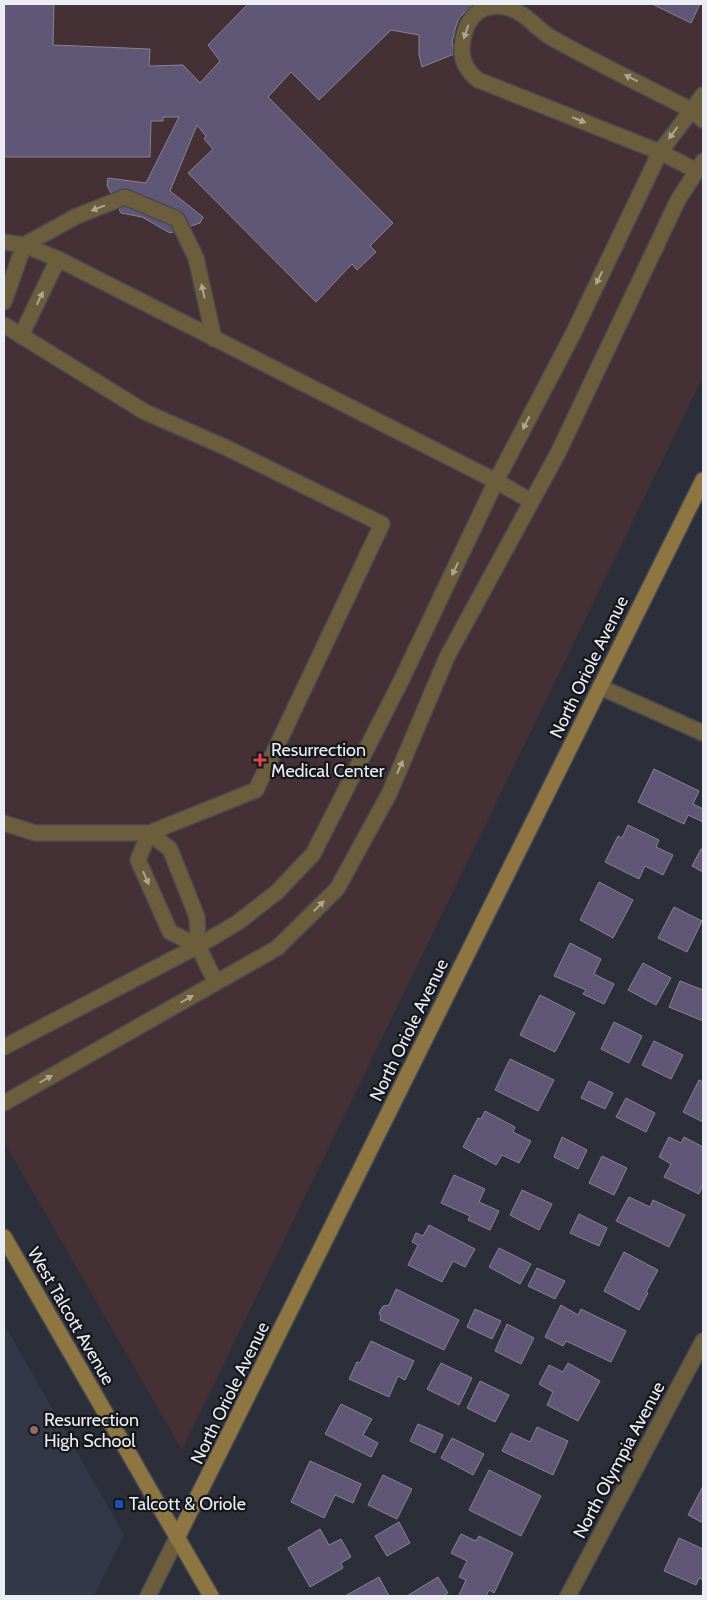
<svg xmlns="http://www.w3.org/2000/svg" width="707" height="1600" viewBox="0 0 707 1600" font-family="Cabin,sans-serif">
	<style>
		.built { fill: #333747 }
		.medical { fill: #443035 }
		.building { fill: #605676; stroke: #878390 }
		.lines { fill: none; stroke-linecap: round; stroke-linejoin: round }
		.lane-casing { stroke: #474953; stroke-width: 18 }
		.street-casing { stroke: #474953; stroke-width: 18 }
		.secondary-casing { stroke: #474953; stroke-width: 18 }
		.lane { stroke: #6c5d3d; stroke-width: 15 }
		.street { stroke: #6c5d3d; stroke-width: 15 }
		.secondary { stroke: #8e7642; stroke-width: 15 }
		.oneway { fill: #aca598 }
		.health-dot { fill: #e0444e; stroke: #16171b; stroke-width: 2 }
		.education-dot { fill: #8d6e63; stroke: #16171b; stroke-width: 2 }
		.transit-dot { fill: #1a4fb4; stroke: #16171b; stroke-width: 2 }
		.labels { text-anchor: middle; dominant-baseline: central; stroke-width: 4.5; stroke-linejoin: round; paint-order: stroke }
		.street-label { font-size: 18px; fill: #ebedf4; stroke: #16171b }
		.poi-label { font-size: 18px; fill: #ebedf4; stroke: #16171b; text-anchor: start }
	</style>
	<rect width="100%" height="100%" fill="#2c2e39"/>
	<path class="built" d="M4 1324 124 1535 94 1596H4Z"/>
	<path class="medical" d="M4 4H703V377L182 1450 4 1142Z"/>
	<g class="building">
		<path d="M4 4H54L53 45 150 49 149 66 183 65 200 83 220 61 208 45 248 4H473L459 18 456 26 452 42 454 54 422 67 419 55V35L391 30 319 100 291 72 268 97 393 223 370 246 376 252 357 270 352 264 316 302 188 173 213 149 204 139 206 136 197 125 170 191 203 217 200 223 170 233 142 217 121 213 107 185 108 178 146 183 179 117H163V121H151L150 157H4Z"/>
		<path d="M652 4H700L691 23Z"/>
		<path d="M654 769 699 791 693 804 703 809V822L688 815 684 824 638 802Z"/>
		<path d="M628 825 659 840 656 847 673 855 663 875 645 866 639 879 605 862 618 836 622 838Z"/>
		<path d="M701 849 703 850V872L692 866Z"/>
		<path d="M599 882 633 900 613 938 580 920Z"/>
		<path d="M674 907 702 921 687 952 658 938Z"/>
		<path d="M570 943 601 959 594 974 614 984 604 1004 583 994 586 990 554 976Z"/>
		<path d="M643 963 671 978 656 1005 628 990Z"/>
		<path d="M680 981 703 990V1021L669 1007Z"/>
		<path d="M540 995 575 1013 555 1052 520 1035Z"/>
		<path d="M614 1022 642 1036 629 1063 601 1049Z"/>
		<path d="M654 1041 683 1055 671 1079 642 1065Z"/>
		<path d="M510 1059 554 1080 538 1111 495 1090Z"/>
		<path d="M699 1080 703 1082V1122L683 1112Z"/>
		<path d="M589 1081 613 1093 605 1109 581 1098Z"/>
		<path d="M626 1098 655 1113 646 1132 616 1117Z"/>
		<path d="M485 1111 515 1127 513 1132 531 1141 519 1163 502 1155 496 1165 463 1147 478 1118 481 1119Z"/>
		<path d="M562 1137 587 1150 578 1169 554 1157Z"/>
		<path d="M669 1137 681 1143 684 1137 703 1147V1184L699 1194 664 1177 671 1164 659 1157Z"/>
		<path d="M602 1156 627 1168 614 1195 589 1183Z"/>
		<path d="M454 1175 485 1189 479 1202 499 1211 490 1230 468 1220 470 1216 441 1203Z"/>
		<path d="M522 1190 552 1204 539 1230 510 1215Z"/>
		<path d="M629 1197 650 1207 653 1200 685 1215 669 1247 616 1221Z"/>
		<path d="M579 1214 607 1228 599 1246 570 1233Z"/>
		<path d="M429 1225 475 1249 465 1267 453 1261 442 1282 408 1265 418 1245 412 1242 416 1233 423 1236Z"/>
		<path d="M499 1248 531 1264 520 1284 489 1267Z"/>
		<path d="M624 1252 658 1270 646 1292 648 1293 639 1310 604 1291Z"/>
		<path d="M537 1268 565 1281 555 1299 528 1286Z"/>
		<path d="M396 1289 459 1320 444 1350 380 1320 381 1317 379 1313 383 1306 389 1305Z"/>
		<path d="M561 1305 578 1315 581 1309 626 1331 611 1362 566 1341 563 1346 545 1337Z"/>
		<path d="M475 1309 501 1321 492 1339 467 1327Z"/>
		<path d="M507 1324 534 1338 521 1364 495 1351Z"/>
		<path d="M371 1341 414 1361 405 1380 398 1376 389 1397 349 1379 357 1362 360 1363Z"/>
		<path d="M441 1363 472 1378 459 1405 427 1389Z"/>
		<path d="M568 1363 600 1381 578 1421 547 1405 553 1392 539 1384 549 1365 563 1372Z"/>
		<path d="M480 1381 509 1395 495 1422 467 1408Z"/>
		<path d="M341 1404 372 1419 363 1435 378 1443 371 1457 325 1434Z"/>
		<path d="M418 1424 443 1435 435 1453 410 1441Z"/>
		<path d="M537 1427 568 1441 553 1475 502 1451 511 1433 530 1442Z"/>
		<path d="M452 1438 484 1454 473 1475 441 1458Z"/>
		<path d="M310 1461 361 1484 353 1503 335 1495 324 1518 291 1502Z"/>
		<path d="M489 1470 541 1496 521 1536 469 1510Z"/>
		<path d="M383 1475 412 1489 397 1519 368 1505Z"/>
		<path d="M703 1486V1523L688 1515Z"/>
		<path d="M399 1522 410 1543 387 1556 375 1536Z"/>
		<path d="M320 1529 329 1545 341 1539 351 1557 341 1563 343 1568 310 1587 288 1548Z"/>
		<path d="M461 1534 476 1541 479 1536 513 1553 494 1593 489 1590 486 1596H462L459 1595 466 1580 459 1577 467 1561 451 1553Z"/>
		<path d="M679 1538 703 1549V1580L699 1578 696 1585 664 1571Z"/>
		<path d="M379 1577 389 1596H345Z"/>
		<path d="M438 1577 448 1593 443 1596H407Z"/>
	</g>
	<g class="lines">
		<g class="lane-casing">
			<g id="lane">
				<path d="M697 171 660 152 478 80C468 72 461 61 462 47 464 22 477 2 505 7 525 11 536 29 552 38 598 64 645 86 691 110L703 120"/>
				<path d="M4 242 24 245 58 259 496 481 531 501"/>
				<path d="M4 302 24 245 77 216 125 197 177 219 196 258 214 339"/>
				<path d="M4 325 145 412 227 448 382 524 256 790 149 833H35L4 823"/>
				<path d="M21 336 58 259"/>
				<path d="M149 833 170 849 197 917 198 946 216 983"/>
				<path d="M149 833 138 860 170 932 198 946"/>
				<path d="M4 1047 198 946 237 923 277 892 313 854 402 679 496 481 573 334 660 152 703 95"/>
				<path d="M4 1103 277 948 337 889 389 794 447 657 558 453 678 200 703 161"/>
			</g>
		</g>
		<g class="street-casing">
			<g id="street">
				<path d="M600 687 703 733"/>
				<path d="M148 1596 177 1538"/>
				<path d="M568 1596 703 1341"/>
			</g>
		</g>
		<g class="secondary-casing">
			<g id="secondary">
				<path d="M4 1237 211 1596"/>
				<path d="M177 1538 703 480"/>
			</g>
		</g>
		<use href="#lane" class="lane"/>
		<use href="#street" class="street"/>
		<use href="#secondary" class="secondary"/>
	</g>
	<defs><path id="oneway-solid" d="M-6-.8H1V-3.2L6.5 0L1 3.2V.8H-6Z" transform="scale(1.25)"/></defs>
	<g class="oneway">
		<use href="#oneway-solid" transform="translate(466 32) rotate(109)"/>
		<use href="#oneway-solid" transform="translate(631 78) rotate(-153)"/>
		<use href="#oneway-solid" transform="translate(579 120) rotate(22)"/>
		<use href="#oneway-solid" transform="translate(673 133) rotate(127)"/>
		<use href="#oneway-solid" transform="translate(98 208) rotate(159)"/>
		<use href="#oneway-solid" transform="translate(599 278) rotate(116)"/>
		<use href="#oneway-solid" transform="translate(203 291) rotate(-102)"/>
		<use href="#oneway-solid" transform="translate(40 298) rotate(-65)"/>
		<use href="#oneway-solid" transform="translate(526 423) rotate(117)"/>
		<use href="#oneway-solid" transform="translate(455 569) rotate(115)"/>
		<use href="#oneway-solid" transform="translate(400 767) rotate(-67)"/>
		<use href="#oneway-solid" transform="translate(146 878) rotate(66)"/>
		<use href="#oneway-solid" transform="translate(319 906) rotate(-45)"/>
		<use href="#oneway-solid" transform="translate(187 999) rotate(-30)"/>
		<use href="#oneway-solid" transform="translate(46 1079) rotate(-30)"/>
	</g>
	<path class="health-dot" d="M257.5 752.5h5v5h5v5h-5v5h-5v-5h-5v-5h5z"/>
	<circle class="education-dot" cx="34" cy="1430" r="5"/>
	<rect class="transit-dot" x="114" y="1499" width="10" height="10" rx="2.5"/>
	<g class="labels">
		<g class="street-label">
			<text transform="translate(589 667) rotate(-64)">North Oriole Avenue</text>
			<text transform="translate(409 1030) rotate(-64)">North Oriole Avenue</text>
			<text transform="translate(71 1316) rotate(60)">West Talcott Avenue</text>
			<text transform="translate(230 1393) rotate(-64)">North Oriole Avenue</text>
			<text transform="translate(619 1460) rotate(-62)">North Olympia Avenue</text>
		</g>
		<g class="poi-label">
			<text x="271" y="750">Resurrection<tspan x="271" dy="21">Medical Center</tspan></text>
			<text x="44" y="1420">Resurrection<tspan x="44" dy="21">High School</tspan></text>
			<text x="129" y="1504">Talcott &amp; Oriole</text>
		</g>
	</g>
	<rect width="707" height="1600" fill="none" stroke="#ebedf4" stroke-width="10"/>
</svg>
